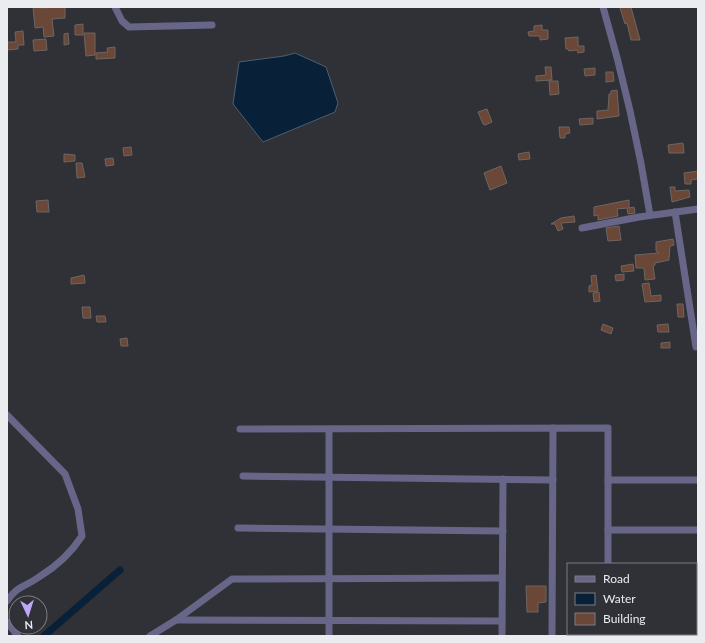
<svg xmlns="http://www.w3.org/2000/svg" width="705" height="643" viewBox="0 0 705 643" font-family="Lato,sans-serif">
	<style>
		.water { fill: #082139; stroke: #4c5e70 }
		.lines { fill: none; stroke-linecap: round; stroke-linejoin: round }
		.canal { stroke: #082139; stroke-width: 7 }
		.building { fill: #6a4737; stroke: #6e6662 }
		.street { stroke: #676688; stroke-width: 7 }
	</style>
	<rect width="100%" height="100%" fill="#2f3137"/>
	<path class="water" d="M295 53 326 67 338 103 335 112 263 142 233 104 239 62 284 56Z"/>
	<g class="lines">
		<path class="canal" d="M44 636 120 570"/>
	</g>
	<g class="building">
		<path d="M33 7H40V8L65 7V18L52 19 54 36 44 37 43 27 35 28Z"/>
		<path d="M623 7H631L640 40H631L627 23 625 24 620 8Z"/>
		<path d="M83 24V35H75V25Z"/>
		<path d="M542 25V30H548V39L540 40V36H529L528 32 534 31V26Z"/>
		<path d="M23 31 24 45H18V49L7 50V42H16L15 32Z"/>
		<path d="M68 33 69 44 64 45V34Z"/>
		<path d="M84 33H95V55L86 56Z"/>
		<path d="M578 37V46H584V52L578 53 577 50 569 51 568 49H566L565 38Z"/>
		<path d="M46 39 47 50 34 51 33 40Z"/>
		<path d="M115 47V58L96 59V53L108 52 107 48Z"/>
		<path d="M545 67H551L552 80 536 81V76L546 75Z"/>
		<path d="M595 68V75L585 76 584 69Z"/>
		<path d="M606 72H613L614 81 606 82Z"/>
		<path d="M549 81H558L559 94 550 95Z"/>
		<path d="M617 90 619 116 597 119V111L608 110 609 94H611V91Z"/>
		<path d="M487 109 492 122 485 125 483 124 478 112Z"/>
		<path d="M593 118V124L580 125 579 119Z"/>
		<path d="M559 127H569L570 133 565 134V138H560Z"/>
		<path d="M683 143 684 153H669L668 145Z"/>
		<path d="M131 147 132 155 124 156 123 148Z"/>
		<path d="M529 152 530 159 519 160 518 154Z"/>
		<path d="M64 154 75 155V161L64 162Z"/>
		<path d="M113 158 114 165 106 166 105 159Z"/>
		<path d="M76 163H82L85 177 77 178Z"/>
		<path d="M501 166 507 183 490 190 484 173Z"/>
		<path d="M698 171V179L691 180V184H685L684 173Z"/>
		<path d="M670 187H675V191L689 190 690 197 672 202Z"/>
		<path d="M48 200 49 212H37L36 201Z"/>
		<path d="M629 200V208L634 207 635 213 628 214 627 208 617 209 618 216 598 220V215L594 216V207Z"/>
		<path d="M574 216 575 222 561 223 563 229 558 231 555 224H551L561 218Z"/>
		<path d="M619 226 621 240 608 241 606 228Z"/>
		<path d="M673 239 674 245 670 246 669 260 655 263V265L653 266 655 279 645 280 644 268H636L635 255 659 253 656 251V242Z"/>
		<path d="M633 264 634 271 622 272 621 266Z"/>
		<path d="M624 274V280L616 281 615 275Z"/>
		<path d="M84 275 85 283 71 284V278Z"/>
		<path d="M596 275 598 291 589 292V286L592 285 591 276Z"/>
		<path d="M649 283 651 296 661 295V301L645 302 642 284Z"/>
		<path d="M599 292 600 301 594 302 593 293Z"/>
		<path d="M677 304H683L684 317H678Z"/>
		<path d="M82 307H90L91 318H83Z"/>
		<path d="M96 316H105L106 322H97Z"/>
		<path d="M603 324 613 328 611 334 601 330Z"/>
		<path d="M668 324 669 332H658L657 325Z"/>
		<path d="M127 338 128 346H121L120 339Z"/>
		<path d="M670 342V348H661V343Z"/>
		<path d="M526 586H546V602L538 603V612H527Z"/>
	</g>
	<g class="lines">
		<g class="street">
			<path d="M115 7 122 21 129 27 212 25"/>
			<path d="M603 7C623 75 639 145 650 215"/>
			<path d="M675 212 696 347H698"/>
			<path d="M582 228 639 217 698 209"/>
			<path d="M7 415 65 474 78 509 82 536C71 553 57 566 39 577 25 587 18 585 7 601"/>
			<path d="M240 429 608 428V564"/>
			<path d="M243 476 553 480"/>
			<path d="M608 480H698"/>
			<path d="M238 528 503 531"/>
			<path d="M608 530H698"/>
			<path d="M696 575H698"/>
			<path d="M696 618H698"/>
			<path d="M176 620 502 621"/>
			<path d="M7 622 18 636"/>
			<path d="M150 636 176 620 232 579 502 578"/>
			<path d="M329 636V429"/>
			<path d="M502 636 503 479"/>
			<path d="M552 636 553 428"/>
			<path d="M608 636V634"/>
		</g>
	</g>
	<rect width="705" height="643" fill="none" stroke="#eaecf0" stroke-width="16"/>
	<rect x="567" y="563" width="130" height="72" fill="#2f3137" stroke="#7a7c81"/>
	<rect x="575" y="576" width="20" height="6" fill="#676688" stroke="#7a7c81"/>
	<text x="603" y="583" font-size="12" fill="#eaecf0">Road</text>
	<rect x="575" y="593" width="20" height="12" fill="#082139" stroke="#7a7c81"/>
	<text x="603" y="603" font-size="12" fill="#eaecf0">Water</text>
	<rect x="575" y="613" width="20" height="12" fill="#6a4737" stroke="#7a7c81"/>
	<text x="603" y="623" font-size="12" fill="#eaecf0">Building</text>
	<g transform="translate(28 615) rotate(176)"><circle r="19" fill="#2f3137" stroke="#7a7c81"/>
	<path d="M0-3L7 15L0 10L-7 15Z" fill="#bea9f5"/>
	<text y="-6" font-size="11" font-weight="bold" text-anchor="middle" fill="#eaecf0">N</text>
	</g>
</svg>
